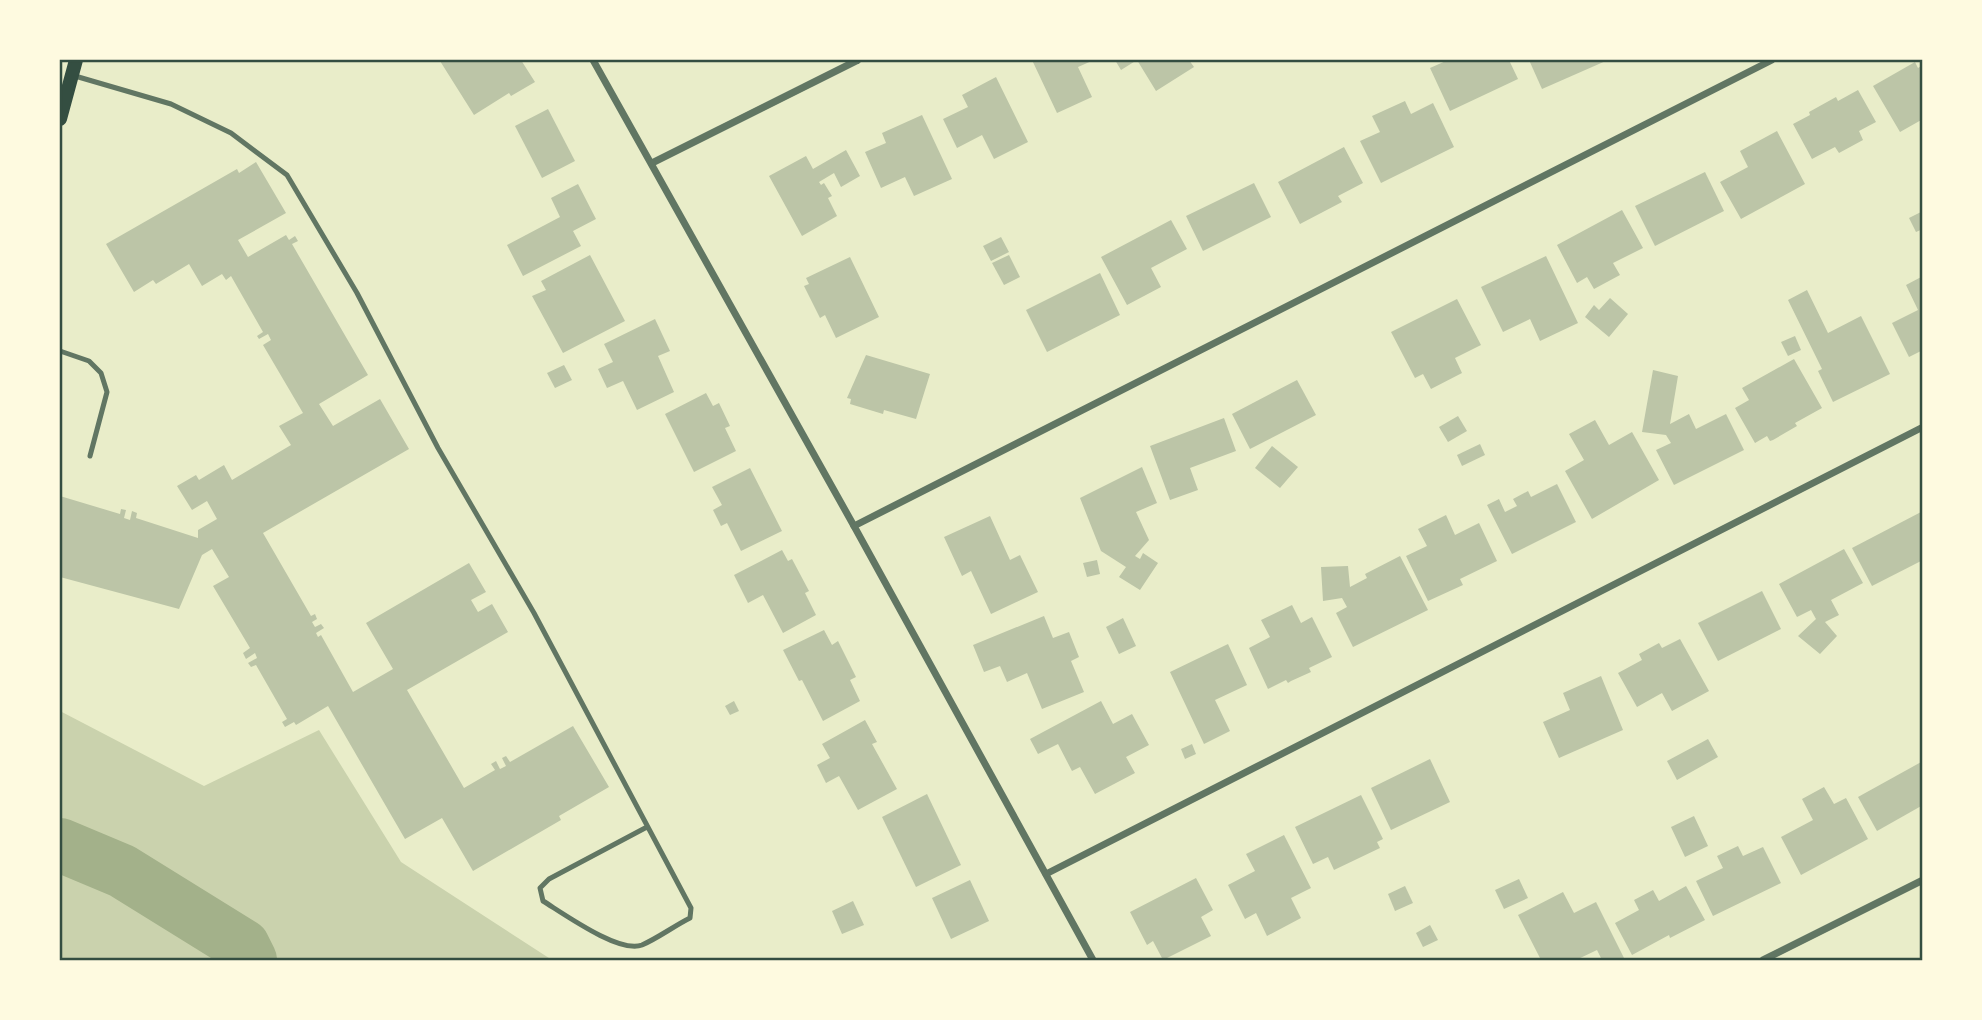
<svg xmlns="http://www.w3.org/2000/svg" width="1982" height="1020" viewBox="0 0 1982 1020" font-family="Montserrat,sans-serif">
	<style>
		.green { fill: #cad2ad }
		.lines { fill: none; stroke-linecap: round; stroke-linejoin: round }
		.river { stroke: #a3b18a; stroke-width: 54 }
		.building { fill: #bcc5a7 }
		.service { stroke: #617663; stroke-width: 5 }
		.minor { stroke: #617663; stroke-width: 7 }
		.secondary { stroke: #344e41; stroke-width: 14 }
		.neatline { fill: none; stroke: #344e41; stroke-width: 2.5 }
	</style>
	<rect width="100%" height="100%" fill="#e9edc9"/>
	<path class="green" d="M60 711 204 786 319 730 401 862 552 960H60Z"/>
	<g class="lines">
		<path class="river" d="M60 845 122 871 243 946 250 960"/>
	</g>
	<g class="building">
		<path d="M443 60H521L535 82 511 96 509 93 474 115 440 61Z"/>
		<path d="M1032 60H1094L1078 67 1092 97 1057 113Z"/>
		<path d="M1115 60H1189L1194 67 1156 91 1137 60 1121 70Z"/>
		<path d="M1448 60 1449 62 1454 60H1509L1518 79 1450 111 1430 68Z"/>
		<path d="M1529 60H1608L1542 89Z"/>
		<path d="M1915 62 1918 68 1923 65V119L1900 132 1873 86Z"/>
		<path d="M996 77 1028 142 994 159 982 135 957 148 943 119 968 107 962 95Z"/>
		<path d="M1858 90 1876 122 1859 131 1863 140 1839 153 1835 147 1812 159 1793 124 1810 115 1809 112 1836 97 1838 101Z"/>
		<path d="M1405 101 1411 114 1433 103 1454 147 1381 183 1360 141 1380 132 1372 116Z"/>
		<path d="M548 109 575 161 542 178 515 126Z"/>
		<path d="M922 115 952 179 914 196 905 177 881 188 865 152 886 143 882 133Z"/>
		<path d="M1777 131 1805 184 1741 219 1720 182 1748 167 1740 151Z"/>
		<path d="M1344 147 1363 183 1338 196 1342 202 1300 224 1278 182Z"/>
		<path d="M846 150 860 176 841 187 834 173 819 182 821 185 824 183 832 196 828 198 837 216 802 236 769 176 806 156 813 169Z"/>
		<path d="M256 162 286 213 238 240 248 257 286 235 289 240 295 236 298 241 292 244 368 375 319 404 333 426 380 399 409 449 263 533 311 616 315 614 317 619 312 622 315 627 321 624 324 628 316 633 318 637 321 635 353 692 393 669 366 623 469 563 486 592 471 600 478 612 492 604 508 632 407 690 464 788 495 770 491 764 496 761 500 769 506 766 502 758 506 756 510 762 573 726 609 787 559 816 561 820 473 871 442 818 405 839 328 706 296 725 294 722 285 727 282 722 287 719 256 665 251 667 248 663 257 658 255 653 246 659 243 653 250 648 213 586 229 577 212 549 202 555 179 609 60 577V496L120 514 121 509 126 510 124 518 130 520 132 511 137 513 136 518 198 538V530L217 519 207 501 192 510 177 486 196 475 199 480 224 465 232 480 291 445 279 426 303 413 263 345 271 340 268 334 259 339 257 336 263 332 231 276 226 280 222 274 202 286 189 264 156 284 153 280 134 292 106 244 237 169 239 173Z"/>
		<path d="M1705 172 1724 211 1655 246 1635 206Z"/>
		<path d="M1254 183 1271 217 1203 251 1186 216Z"/>
		<path d="M578 184 596 219 573 231 581 246 523 276 507 245 560 217 551 198Z"/>
		<path d="M1622 210 1643 248 1613 263 1620 275 1594 289 1587 277 1577 283 1557 245Z"/>
		<path d="M1923 211V229L1916 232 1909 218Z"/>
		<path d="M1171 220 1187 249 1151 268 1161 287 1127 305 1101 257Z"/>
		<path d="M1001 237 1009 252 991 261 983 246Z"/>
		<path d="M590 255 625 321 563 353 532 296 546 290 541 281Z"/>
		<path d="M1009 255 1020 277 1004 285 992 263Z"/>
		<path d="M1546 256 1578 323 1540 341 1530 319 1503 332 1481 287Z"/>
		<path d="M850 257 879 317 836 338 825 315 820 318 804 286 809 284 806 278Z"/>
		<path d="M1100 273 1120 315 1047 352 1026 310Z"/>
		<path d="M1923 276V350L1909 357 1892 323 1918 310 1906 285Z"/>
		<path d="M1807 290 1828 333 1861 316 1890 374 1833 402 1818 371 1822 369 1788 300Z"/>
		<path d="M1610 298 1628 314 1609 337 1585 317 1594 305 1599 310Z"/>
		<path d="M1457 299 1481 345 1455 358 1462 373 1431 389 1423 374 1415 378 1391 332Z"/>
		<path d="M655 319 670 351 658 356 674 392 637 410 623 381 607 388 598 369 613 362 604 344Z"/>
		<path d="M1795 336 1801 350 1788 356 1781 342Z"/>
		<path d="M866 355 930 374 916 419 884 410 883 414 850 404 851 399 847 398Z"/>
		<path d="M1794 359 1822 408 1795 423 1797 426 1773 440 1770 441 1767 436 1755 443 1735 408 1749 400 1742 388Z"/>
		<path d="M564 365 572 380 555 388 547 373Z"/>
		<path d="M1653 370 1678 376 1670 424 1689 414 1696 429 1726 414 1744 450 1674 485 1656 450 1671 443 1666 435 1642 432Z"/>
		<path d="M1297 380 1316 415 1250 449 1232 414Z"/>
		<path d="M706 393 713 406 719 403 730 426 725 428 736 451 694 472 665 414Z"/>
		<path d="M1458 416 1467 431 1448 442 1439 427Z"/>
		<path d="M1224 418 1236 451 1190 468 1198 490 1170 500 1150 446Z"/>
		<path d="M1595 420 1609 445 1632 432 1659 480 1592 519 1565 471 1584 460 1569 434Z"/>
		<path d="M1480 444 1485 455 1462 466 1457 455Z"/>
		<path d="M1272 446 1298 467 1280 488 1255 468Z"/>
		<path d="M1142 467 1157 503 1136 512 1149 540 1135 556 1140 559 1143 553 1158 563 1140 590 1119 577 1126 567 1101 551 1080 498Z"/>
		<path d="M750 468 782 531 741 551 727 523 721 526 713 510 722 505 712 487Z"/>
		<path d="M1557 484 1576 522 1512 554 1487 505 1499 499 1505 512 1517 506 1513 499 1528 491 1531 497Z"/>
		<path d="M1921 512 1923 560 1872 586 1852 548Z"/>
		<path d="M1446 515 1455 535 1479 523 1497 561 1460 579 1463 585 1428 601 1406 556 1427 546 1418 529Z"/>
		<path d="M990 516 1010 560 1020 555 1038 592 991 614 971 571 962 576 944 537Z"/>
		<path d="M1844 549 1863 583 1831 600 1839 615 1825 622 1837 636 1820 654 1798 636 1816 619 1811 610 1797 617 1779 584Z"/>
		<path d="M782 550 788 561 792 559 809 591 805 593 816 615 783 633 763 595 748 603 734 575Z"/>
		<path d="M1400 556 1428 610 1353 647 1336 613 1347 607 1342 598 1323 601 1321 567 1348 566 1350 587 1367 578 1365 574Z"/>
		<path d="M1097 560 1100 574 1087 577 1083 563Z"/>
		<path d="M1762 591 1781 629 1718 661 1698 623Z"/>
		<path d="M1292 605 1301 623 1312 617 1332 657 1309 668 1311 672 1291 681 1288 683 1286 680 1268 689 1249 648 1270 637 1261 620Z"/>
		<path d="M1044 616 1053 638 1069 632 1079 657 1071 661 1084 692 1042 709 1027 673 1007 682 1000 666 984 672 973 645Z"/>
		<path d="M1123 618 1136 646 1119 654 1106 627Z"/>
		<path d="M824 630 832 645 838 641 856 677 850 680 860 701 823 721 802 680 799 681 783 650Z"/>
		<path d="M1680 639 1709 691 1672 711 1662 693 1637 707 1618 673 1642 660 1639 654 1659 643 1662 648Z"/>
		<path d="M1228 644 1247 685 1215 700 1230 731 1204 744 1170 672Z"/>
		<path d="M1601 676 1623 730 1559 758 1543 722 1570 710 1563 693Z"/>
		<path d="M734 701 739 711 730 715 725 706Z"/>
		<path d="M1101 701 1113 724 1132 714 1149 745 1126 757 1135 773 1095 794 1080 767 1072 771 1058 744 1038 754 1030 739Z"/>
		<path d="M865 720 877 742 872 744 897 789 858 810 839 776 826 783 817 765 830 758 822 744Z"/>
		<path d="M1708 739 1718 757 1677 780 1667 761Z"/>
		<path d="M1192 744 1196 754 1185 759 1181 749Z"/>
		<path d="M1430 759 1450 802 1391 830 1371 788Z"/>
		<path d="M1923 761V805L1877 831 1858 797Z"/>
		<path d="M1824 787 1834 804 1846 798 1868 839 1801 875 1781 837 1813 820 1802 799Z"/>
		<path d="M927 794 961 865 916 887 882 817Z"/>
		<path d="M1361 795 1383 839 1377 842 1380 848 1334 870 1328 857 1313 864 1295 827Z"/>
		<path d="M1694 816 1708 846 1685 857 1671 827Z"/>
		<path d="M1284 835 1311 888 1291 898 1301 918 1267 936 1256 913 1245 919 1228 885 1255 871 1246 854Z"/>
		<path d="M1738 846 1743 856 1763 847 1781 883 1713 916 1696 881 1723 868 1717 856Z"/>
		<path d="M1196 878 1213 910 1201 917 1211 936 1163 960 1153 941 1147 945 1130 912Z"/>
		<path d="M1519 879 1528 898 1504 909 1495 890Z"/>
		<path d="M970 880 989 921 951 939 932 898Z"/>
		<path d="M1405 886 1413 903 1395 911 1388 894Z"/>
		<path d="M1686 886 1705 920 1670 938 1669 935 1632 955 1615 923 1639 910 1634 900 1653 890 1659 901Z"/>
		<path d="M1563 892 1574 913 1596 902 1625 960H1602L1597 950 1576 960H1541L1518 915Z"/>
		<path d="M853 901 864 925 842 934 832 911Z"/>
		<path d="M1430 925 1438 940 1423 947 1416 933Z"/>
	</g>
	<g class="lines">
		<g class="service">
			<path d="M75 76 171 104 231 133 287 175 357 293 438 448 534 613 691 908 690 918C674 926 658 938 642 945 620 954 564 914 543 901L540 888 549 879 647 827"/>
			<path d="M60 351 89 361 101 373 107 392 90 456"/>
		</g>
		<g class="minor">
			<path d="M593 60 854 526 1093 960"/>
			<path d="M652 163 858 60"/>
			<path d="M854 526 1772 60"/>
			<path d="M1046 874 1923 427"/>
			<path d="M1763 960 1923 880"/>
		</g>
		<path class="secondary" d="M60 119 76 60"/>
	</g>
	<rect width="1982" height="1020" fill="none" stroke="#fefae0" stroke-width="122"/>
	<rect x="61" y="61" width="1860" height="898" class="neatline"/>
</svg>
